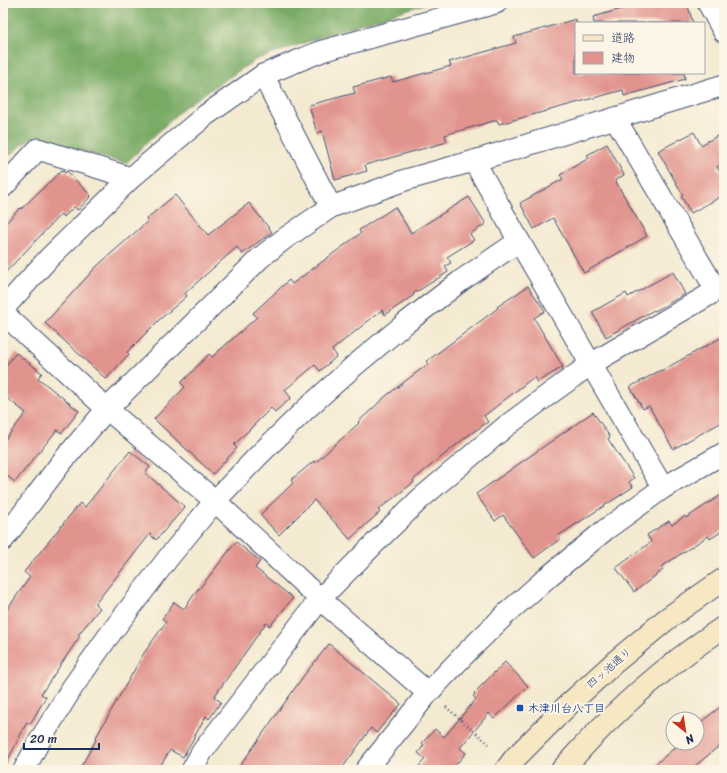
<svg xmlns="http://www.w3.org/2000/svg" width="727" height="773" viewBox="0 0 727 773" font-family="Sriracha,'Klee One',sans-serif">
	<style>
		.forest { fill: #78aa64; stroke: #4a6c61 }
		.building { fill: #e1938d }
		.lines { fill: none; stroke-linecap: round; stroke-linejoin: round }
		.street-casing { stroke: #3c4b6f; stroke-width: 23 }
		.secondary-casing { stroke: #3c4b6f; stroke-width: 24 }
		.path { stroke: #3c4b6f; stroke-width: 2.5; stroke-dasharray: 1 3; stroke-linecap: butt }
		.street { stroke: #fff; stroke-width: 21 }
		.secondary { stroke: #f7e8c3; stroke-width: 22 }
		.transit-dot { fill: #1a4fb4; stroke: #fcf5e5; stroke-width: 1.5 }
		.labels { text-anchor: middle; dominant-baseline: central; stroke-width: 4; stroke-linejoin: round; paint-order: stroke }
		.street-label { font-size: 11px; fill: #1b2f5e; stroke: #fcf5e5 }
		.transit-label { font-size: 11px; font-weight: bold; fill: #164399; stroke: #fcf5e5; text-anchor: start }
	</style>
	<rect width="100%" height="100%" fill="#fcf5e5"/>
	<filter id="ink" filterUnits="userSpaceOnUse"><feTurbulence type="fractalNoise" baseFrequency=".025" numOctaves="2"/><feDisplacementMap in="SourceGraphic" scale="8" xChannelSelector="R" yChannelSelector="G"/><feConvolveMatrix kernelMatrix="1 2 1 2 8 2 1 2 1" color-interpolation-filters="sRGB"/></filter>
	<filter id="wash" filterUnits="userSpaceOnUse"><feTurbulence type="fractalNoise" baseFrequency=".012" numOctaves="4" result="noise"/><feDisplacementMap in="SourceGraphic" scale="16" xChannelSelector="R" yChannelSelector="G"/><feGaussianBlur stdDeviation="0.9" result="paint"/><feColorMatrix in="noise" values="0 0 0 0 0 0 0 0 0 0 0 0 0 0 0 0 0 1.4 0 .05"/><feComposite in="paint" operator="in"/></filter>
	<g filter="url(#wash)">
		<rect width="100%" height="100%" fill="#f4ead1"/>
		<path class="forest" d="M3 3H428L347 28 255 60 184 107 126 163 31 138 3 160Z"/>
		<g id="blocks">
			<g class="building">
				<path d="M643 3H687L693 23H594L593 17Z"/>
				<path d="M576 19V73H684L685 79 624 96 623 90 499 124 497 120 445 135 447 142 365 165 367 171 335 180 322 131 317 133 309 105 355 93 353 87 391 77 393 82 451 66 449 62 516 43 514 37Z"/>
				<path d="M694 132 701 145 724 132V163L717 167 724 179V195L691 213 681 196 683 195 658 151Z"/>
				<path d="M607 144 624 175 615 180 647 236 584 273 553 218 534 229 520 203 563 179 560 175 589 158 587 155Z"/>
				<path d="M62 170 65 173 67 171 91 196 78 210 74 207 64 217 61 214 3 275V226L20 208 21 209Z"/>
				<path d="M175 195 208 235 249 203 272 232 242 254 237 247 185 293 187 296 159 320 127 352 129 354 106 379 45 323 97 266 148 221 146 219Z"/>
				<path d="M469 197 486 224 470 234 474 240 447 257 451 263 445 266 448 272 413 294 414 295 385 315 382 310 332 350 337 356 320 371 315 365 285 390 291 398 275 412 271 408 234 445 237 448 213 474 154 419 185 387 181 383 209 354 212 357 257 317 253 313 289 280 292 284 361 233 359 230 395 207 411 233Z"/>
				<path d="M673 272 685 294 655 311 654 310 606 337 592 312 626 293 628 297Z"/>
				<path d="M528 286 545 311 534 318 563 367 537 382 534 377 484 416 488 422 466 437 413 480 414 482 378 510 380 512 350 539 314 500 279 535 260 515 293 483 291 480 314 461 315 463 359 423 358 422 386 396 429 363 427 361 498 308 497 307Z"/>
				<path d="M724 336V421L673 449 649 406 643 409 630 387 661 370V371Z"/>
				<path d="M16 353 42 373 38 378 79 411 62 433 57 430 15 482 3 473V442L26 413 3 395V369Z"/>
				<path d="M593 412 610 437 608 439 634 478 629 482 633 487 558 536 560 539 534 558 503 515 495 521 476 494Z"/>
				<path d="M130 451 150 467 145 473 185 507 156 540 150 534 95 604 100 608 78 635 80 636 41 694 46 697 30 724 27 722 3 770V615L30 577 24 572 80 503 85 507Z"/>
				<path d="M724 493V530L710 539 708 536 661 567 663 570 634 592 616 568 651 542 647 535 669 521 672 525 685 516 686 518Z"/>
				<path d="M236 542 260 561 255 568 293 598 270 626 266 623 214 697 221 702 209 719 206 716 183 757 170 750 158 770H79L96 740 95 739 144 653 166 622 162 619 174 602 184 609 198 589H199Z"/>
				<path d="M329 644 401 704 376 733 371 728 341 770H237L305 674Z"/>
				<path d="M505 662 528 686 494 719 489 713 460 748 466 753 451 770H416L425 759 418 753 424 745 422 743 435 729 444 737 476 699 473 696 475 694 474 693Z"/>
				<path d="M724 704V741L722 743H723L690 770H649L680 743H697V725Z"/>
			</g>
		</g>
	</g>
	<g filter="url(#ink)">
		<use href="#blocks" fill-opacity="0" stroke="#3c4b6f" stroke-width="1"/>
		<g class="lines">
			<g class="street-casing">
				<g id="street">
					<path d="M708 3 724 32"/>
					<path d="M263 75 331 207"/>
					<path d="M615 118 716 290"/>
					<path d="M474 161 519 241 663 488"/>
					<path d="M3 187 38 149 131 178"/>
					<path d="M3 309 49 258 131 178 206 115 263 75 322 51 496 3"/>
					<path d="M3 313 107 409 215 501 320 599 428 693"/>
					<path d="M3 540 61 463 107 409 260 258 284 239 331 207 405 180 474 161 724 85"/>
					<path d="M24 770 40 740 72 688 107 638 169 557 215 501 259 455 305 410 354 366 407 322 462 280 519 241"/>
					<path d="M192 770 202 752 320 599 378 540 420 499 505 427 548 395 591 364 724 286"/>
					<path d="M366 770 428 693 467 652 507 613 549 576 605 530 663 488 724 453"/>
				</g>
			</g>
			<g class="secondary-casing">
				<g id="secondary">
					<path d="M506 770 515 758 568 705 615 662 668 618 724 579"/>
					<path d="M562 770C609 716 664 666 724 627"/>
				</g>
			</g>
			<path class="path" d="M446 707 489 744"/>
			<use href="#street" class="street"/>
			<use href="#secondary" class="secondary"/>
		</g>
	</g>
	<rect class="transit-dot" x="516" y="704" width="8" height="8" rx="2"/>
	<g class="labels">
		<g class="street-label">
			<text transform="translate(609 668) rotate(-41)">四ッ池通り</text>
		</g>
		<g class="transit-label">
			<text x="528" y="708">木津川台八丁目</text>
		</g>
	</g>
	<rect width="727" height="773" fill="none" stroke="#fcf5e5" stroke-width="16"/>
	<rect x="575" y="22" width="130" height="52" fill="#fcf5e5" stroke="#a2a6af"/>
	<rect x="583" y="35" width="20" height="6" fill="#f7e8c3" stroke="#a2a6af"/>
	<text x="611" y="42" font-size="12" fill="#1b2f5e">道路</text>
	<rect x="583" y="52" width="20" height="12" fill="#e1938d" stroke="#a2a6af"/>
	<text x="611" y="62" font-size="12" fill="#1b2f5e">建物</text>
	<g transform="translate(685 731) rotate(150)"><circle r="19" fill="#fcf5e5" stroke="#a2a6af"/>
	<path d="M0-3L7 15L0 10L-7 15Z" fill="#c8321e"/>
	<text y="-6" font-size="11" font-weight="bold" text-anchor="middle" fill="#1b2f5e">N</text>
	</g>
	<path d="M24 743v6h75v-6" fill="none" stroke="#1b2f5e" stroke-width="2"/>
	<text x="30" y="743" font-size="12" fill="#1b2f5e" stroke="#fcf5e5" stroke-width="3" paint-order="stroke">20 m</text>
</svg>
